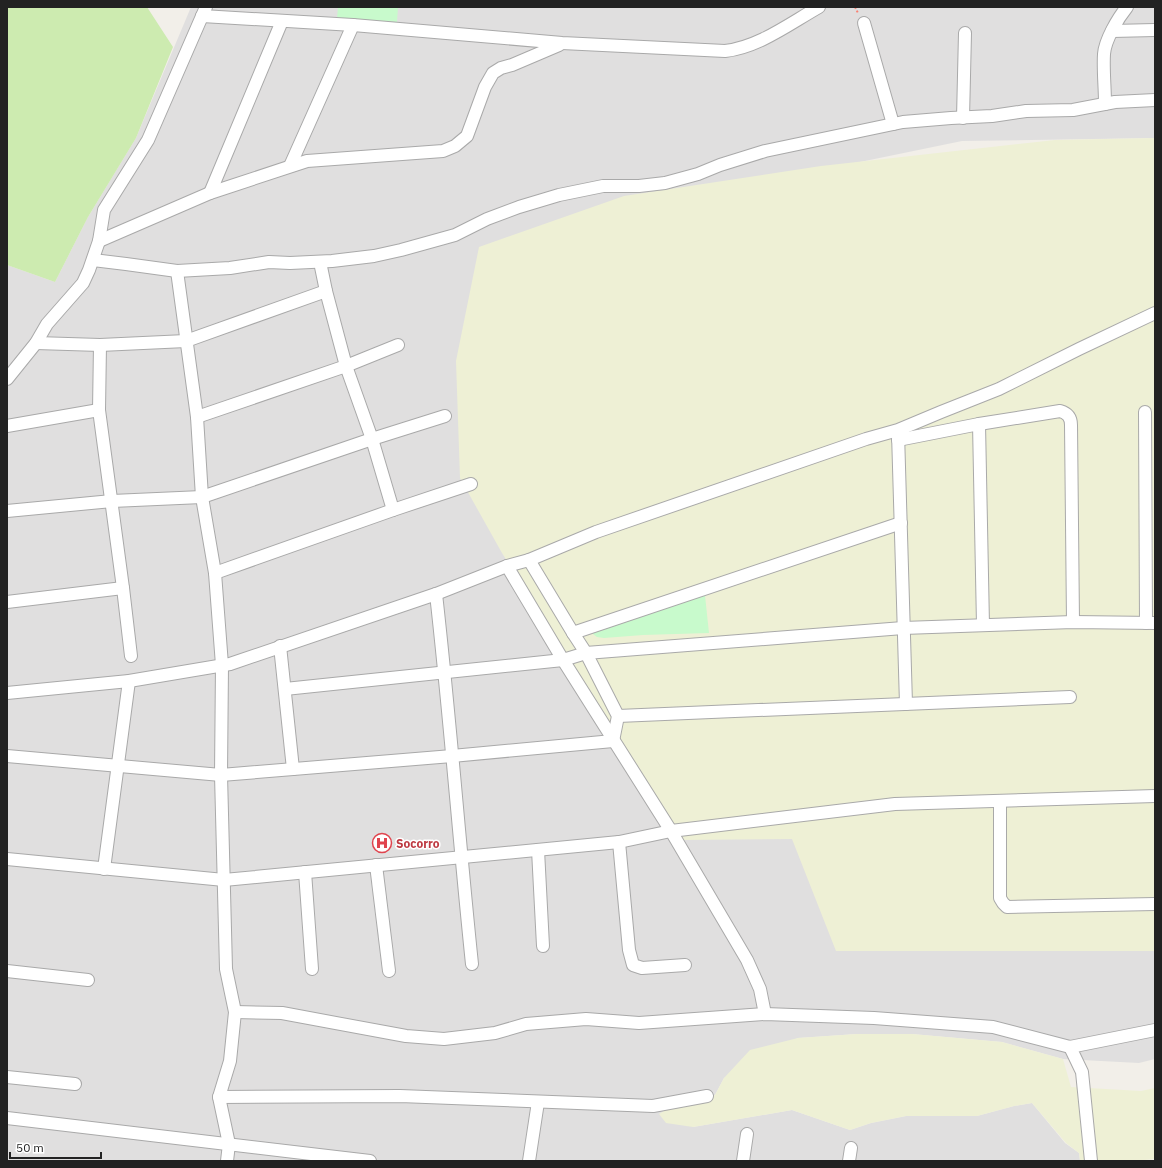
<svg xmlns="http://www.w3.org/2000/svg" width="1162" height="1168" viewBox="0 0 1162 1168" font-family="'IBM Plex Sans',sans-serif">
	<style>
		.residential { fill: #e0dfdf }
		.farmland { fill: #eef0d5 }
		.grass { fill: #cdebb0 }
		.park { fill: #c8facc }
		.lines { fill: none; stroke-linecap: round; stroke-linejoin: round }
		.minor-casing { stroke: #a9a9a9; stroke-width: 14 }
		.path { stroke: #fa8072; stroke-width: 2; stroke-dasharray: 2 2; stroke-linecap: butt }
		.minor { stroke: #fff; stroke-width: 12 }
		.labels { text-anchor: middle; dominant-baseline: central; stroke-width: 3; stroke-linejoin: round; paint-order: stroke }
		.health-label { font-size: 12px; font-weight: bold; fill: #be3a42; stroke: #fff; text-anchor: start }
	</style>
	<rect width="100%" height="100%" fill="#f2efe9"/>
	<path class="residential" d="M191 7H1155V138L962 141 860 162 1155 389V1059L1139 1063 1063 1059 1002 1042 912 1034H857L798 1038 724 1078 715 1095 695 1104 693 1127 792 1110 850 1130 871 1123 906 1116H977L1014 1106 1032 1103 1065 1143 1079 1153 1080 1161H7V265L55 282 88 217 136 138Z"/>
	<g class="farmland">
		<path d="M1155 138V951H836L792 839 681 840 502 553 460 478 456 361 479 247 624 196 821 166 1055 140Z"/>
		<path d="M857 1034H912L1002 1042 1063 1059 1071 1087 1141 1091 1155 1088V1159L1135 1161H1080L1079 1153 1066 1143 1032 1103 1014 1106 977 1116H906L871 1123 850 1130 792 1110 693 1127 666 1123 659 1114 670 1107 695 1104 715 1095 724 1078 750 1050 798 1038Z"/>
	</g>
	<path class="grass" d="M7 7H147L173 47 136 138 88 217 55 282 7 265Z"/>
	<g class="park">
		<path d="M338 7H398L397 22 337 18Z"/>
		<path d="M704 586 709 633 643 635 604 638 597 637 593 634 592 630Z"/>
	</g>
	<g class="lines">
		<g class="minor-casing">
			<g id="minor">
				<path d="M202 16 353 25 562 43 725 51C759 47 789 24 819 7"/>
				<path d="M864 23 893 124"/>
				<path d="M1112 31 1155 30"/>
				<path d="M1105 104C1105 87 1103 70 1104 54 1105 40 1118 18 1127 7"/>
				<path d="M963 118 965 33"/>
				<path d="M290 166 353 25"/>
				<path d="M210 193 282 21"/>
				<path d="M99 241 210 193 307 161 443 151 455 146 467 136 485 87 493 73 501 68 512 65 559 45"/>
				<path d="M93 260 126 264 177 271 230 268 269 262 290 263 332 261 374 256 401 250 455 235 487 219 519 207 559 195 603 186H639L665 183 698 174 720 165 765 151 903 122 951 118 992 116 1026 111 1073 110 1115 102 1155 100"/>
				<path d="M320 262 326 291 346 366 372 439 393 510"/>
				<path d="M177 271 197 417 202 497 215 573 222 665 221 775 226 969 235 1012 230 1061 219 1097 229 1144 227 1161"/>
				<path d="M36 343 100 345 186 341 326 291"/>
				<path d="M100 345 99 410 123 588 131 656"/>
				<path d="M7 379 36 343 47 324 83 283 89 270 99 241 104 210 148 140 206 7"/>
				<path d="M1145 412 1146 623"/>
				<path d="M197 417 346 366 398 345"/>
				<path d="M979 424 983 625"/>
				<path d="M7 426 99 410"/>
				<path d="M898 433 906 704"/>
				<path d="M898 440 979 424 1060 411C1067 413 1071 417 1071 425L1073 622"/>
				<path d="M7 511 112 501 202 497 372 439 445 416"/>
				<path d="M529 560 573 633 586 653 903 628 1073 622 1155 623"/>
				<path d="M507 566 563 660 671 831 747 960 760 989 765 1014"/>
				<path d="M215 573 393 510 471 484"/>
				<path d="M436 594C450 717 459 840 472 964"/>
				<path d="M7 602 123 588"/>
				<path d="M573 633 901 523"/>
				<path d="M280 646 293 769"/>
				<path d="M285 689 563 660 586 653 618 716 613 741"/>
				<path d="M7 693 129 681 230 664 436 594 507 566 529 560 596 532 866 439 898 430 941 412 999 389 1079 349 1155 313"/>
				<path d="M618 716 1070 697"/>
				<path d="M7 756 221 775 452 756 613 741"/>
				<path d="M1000 801V898L1003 903 1007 907 1155 904"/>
				<path d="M619 842 629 950 633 965 642 968 685 965"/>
				<path d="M538 850 543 946"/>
				<path d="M7 859 224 880 619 842 671 831 895 804 1155 796"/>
				<path d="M376 865 389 971"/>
				<path d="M104 869 129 681"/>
				<path d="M305 872 312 969"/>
				<path d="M7 971 88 980"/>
				<path d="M235 1012 282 1013 406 1036 444 1039 495 1033 526 1024 586 1019 639 1023 765 1014 874 1018 993 1027 1070 1047 1155 1030"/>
				<path d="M1070 1047 1082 1072 1091 1161"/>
				<path d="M7 1077 75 1084"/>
				<path d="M219 1097 400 1096 653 1106 707 1096"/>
				<path d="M7 1118 370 1161"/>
				<path d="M529 1161 538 1102"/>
				<path d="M743 1161 747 1134"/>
				<path d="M849 1161 851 1148"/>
			</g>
		</g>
		<path class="path" d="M855 7 858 13"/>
		<use href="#minor" class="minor"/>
	</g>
	<defs>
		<g id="hospital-ring" transform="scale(1)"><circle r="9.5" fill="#fff" stroke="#e0444e" stroke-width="1.5"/><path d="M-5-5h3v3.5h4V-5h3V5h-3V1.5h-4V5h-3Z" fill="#e0444e"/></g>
	</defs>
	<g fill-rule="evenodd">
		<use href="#hospital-ring" x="382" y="843"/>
	</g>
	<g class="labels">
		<g class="health-label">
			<text x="396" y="843">Socorro</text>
		</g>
	</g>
	<rect width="1162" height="1168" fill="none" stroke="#222222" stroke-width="16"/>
	<path d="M10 1152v6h91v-6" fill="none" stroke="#222222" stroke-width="2"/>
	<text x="16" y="1152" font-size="12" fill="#222222" stroke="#ffffff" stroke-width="3" paint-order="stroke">50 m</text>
</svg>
